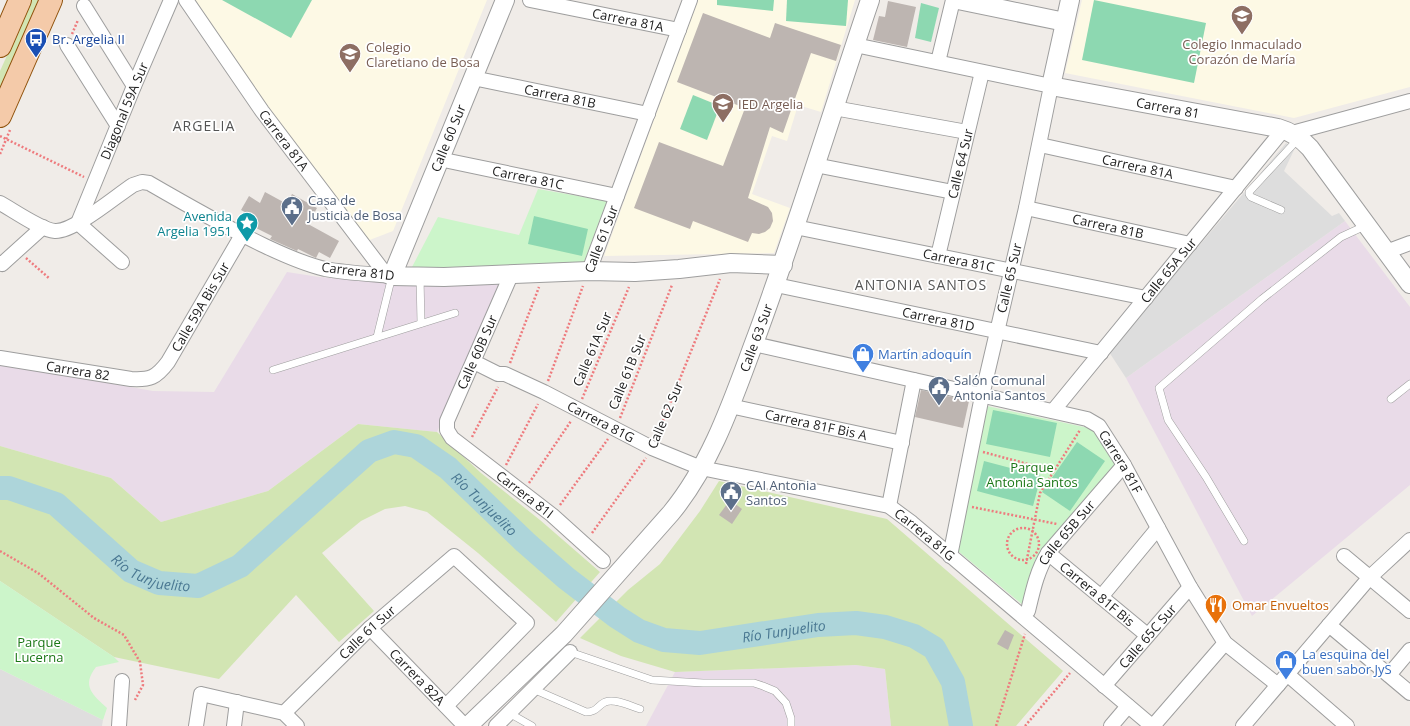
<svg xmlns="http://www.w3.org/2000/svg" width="1410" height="726" viewBox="0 0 1410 726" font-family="'Open Sans',sans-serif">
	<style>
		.residential { fill: #dfdede }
		.industrial { fill: #e9dbe8 }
		.education { fill: #fdf9e5 }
		.grass { fill: #d2e5b3 }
		.park { fill: #ccf5ca }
		.pitch { fill: #8dd8b1 }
		.parking { fill: #ddd }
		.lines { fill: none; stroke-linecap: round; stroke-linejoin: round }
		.river { stroke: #add5da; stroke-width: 24 }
		.building { fill: #bdb5b1 }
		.service-casing { stroke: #9e9e9e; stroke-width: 8 }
		.minor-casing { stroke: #9e9e9e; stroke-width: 16 }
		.tertiary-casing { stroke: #9e9e9e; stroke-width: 20 }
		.primary-casing { stroke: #90530d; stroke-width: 24 }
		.path { stroke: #ee7b7e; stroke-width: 2.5; stroke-dasharray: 2 2; stroke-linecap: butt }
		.service { stroke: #fff; stroke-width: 7 }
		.minor { stroke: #fff; stroke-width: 14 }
		.tertiary { stroke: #fff; stroke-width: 18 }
		.primary { stroke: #f4caa9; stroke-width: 22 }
		.labels { text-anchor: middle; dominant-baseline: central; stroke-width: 3.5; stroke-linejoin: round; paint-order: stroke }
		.street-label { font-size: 13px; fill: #212121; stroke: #fff }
		.transit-label { font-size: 13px; fill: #164399; stroke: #fff; text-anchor: start }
		.education-label { font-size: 13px; fill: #785e54; stroke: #fff; text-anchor: start }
		.service-label { font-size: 13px; fill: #4e5e75; stroke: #fff; text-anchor: start }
		.culture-label { font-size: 13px; fill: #0d838f; stroke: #fff; text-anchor: end }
		.shop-label { font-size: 13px; fill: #366cbe; stroke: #fff; text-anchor: start }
		.park-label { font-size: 13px; fill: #1b7716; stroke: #fff }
		.food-label { font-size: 13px; fill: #c56008; stroke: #fff; text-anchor: start }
		.neighbourhood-label { font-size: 14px; letter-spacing: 1px; fill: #545454; stroke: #fff }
		.water-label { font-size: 14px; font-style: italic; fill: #4a7892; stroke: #fff }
	</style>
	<rect width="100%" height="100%" fill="#f0ece8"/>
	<path class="residential" d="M0 669 103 720 102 726H0Z"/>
	<g class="industrial">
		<path d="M1345 221 1410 307V485L1252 616 1126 378Z"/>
		<path d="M287 272 319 277 366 281 501 279 437 432 358 424 268 491 161 522 111 478 0 446V364L153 391 214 392Z"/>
		<path d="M856 665 885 669 891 726H646L675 672Z"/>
	</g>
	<g class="education">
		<path d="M192 0H487L393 231 367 241 296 147Z"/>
		<path d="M698 0H855L821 112 798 105 787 141 772 136 752 194 790 208 774 253 604 256Z"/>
		<path d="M1082 0H1410V87L1294 118 1065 73Z"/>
	</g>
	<g class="grass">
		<path d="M32 0H43L0 99V71Z"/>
		<path d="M358 424 437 432 481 473 540 520 600 572 556 622 478 553 427 512 405 506 385 509 361 521 322 553 374 611 339 642 296 595 219 679 114 657 0 581V446L111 478 161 522 268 491Z"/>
		<path d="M719 481 887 519 1063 671 1016 726H891L885 669 856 665 675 672 621 656 580 638 628 590 660 564 700 511Z"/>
	</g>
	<g class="park">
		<path d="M538 189 607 201 583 265 411 269 438 217 519 235Z"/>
		<path d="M987 406 1093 429 1116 463 1035 560 1024 606 958 551Z"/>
		<path d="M0 581 114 657 119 662 96 667C81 686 93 695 107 708L103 720 0 669Z"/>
	</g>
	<g class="pitch">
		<path d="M222 0H312L291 38Z"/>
		<path d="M717 0H774L773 11 717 5Z"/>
		<path d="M787 0H848L846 26 786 21Z"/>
		<path d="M1094 0 1206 23 1194 83 1082 60Z"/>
		<path d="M921 3 939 8 931 42 915 38Z"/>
		<path d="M693 95 720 106 707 140 680 129Z"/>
		<path d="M534 216 588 229 582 256 528 244Z"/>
		<path d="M993 410 1057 423 1050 457 986 444Z"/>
		<path d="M1077 442 1105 461 1070 511 1042 492Z"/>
		<path d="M984 461 1041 476 1033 506 977 491Z"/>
	</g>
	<path class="parking" d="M1286 143 1295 148 1284 171 1332 216 1339 213 1345 221 1126 378 1109 352Z"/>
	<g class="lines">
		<path class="river" id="s1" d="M0 488H9L56 504 131 571 159 583 198 586 240 566 369 451 394 442 416 446 448 468 525 542 566 578 617 617 639 631 664 640 700 643 818 625 856 623 885 627 914 636 934 648 953 682 961 726"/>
	</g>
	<g class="building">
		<path d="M888 1 916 7 907 47 873 40 879 16 885 17Z"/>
		<path d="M703 13 770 38 775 23 841 45 836 61 811 53 783 133 770 127 748 198 768 207 772 213 773 221 770 228 765 232 759 234 752 233 748 242 693 221 690 229 634 208 659 142 723 166 745 108 677 82Z"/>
		<path d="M265 192 287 204 292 194 317 208 308 224 339 241 330 258 319 252 316 258 298 249 297 251 270 239 272 236 248 224 252 216 241 210 249 196 260 203Z"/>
		<path d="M921 390 969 401 963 428 915 417Z"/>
		<path d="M730 500 742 509 732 524 719 515Z"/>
		<path d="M1005 630 1014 635 1008 650 997 644Z"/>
	</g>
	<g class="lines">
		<g class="service-casing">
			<g id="service">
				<path d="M1281 210 1251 197 1249 194V192L1299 138"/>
				<path d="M420 277 421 323"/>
				<path d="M377 337 392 276"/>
				<path d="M273 370 455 313"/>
				<path d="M1391 399 1410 384"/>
				<path d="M1244 541 1206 477 1168 420 1159 388 1262 299 1341 237 1367 225"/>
				<path d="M570 652 652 680 703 683H754L763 686 775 691 786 703 791 718V726"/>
				<path d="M533 689 586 712C597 712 597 706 605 702 615 698 630 706 640 709"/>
				<path d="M509 713 532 726"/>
			</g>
		</g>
		<g class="minor-casing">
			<g id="minor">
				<path id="s2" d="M186 0 262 111 387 276"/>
				<path id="s3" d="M530 0 679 30"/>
				<path d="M84 6 134 86"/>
				<path d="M67 45 118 126"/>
				<path d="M855 45 1051 86 1026 208 982 396 950 556"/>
				<path d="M938 62 953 0"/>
				<path id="s4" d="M473 78 648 114"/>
				<path d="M834 108 967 132"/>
				<path d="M1292 133 1410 101"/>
				<path id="s5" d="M1040 145 1236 188"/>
				<path id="s6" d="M439 159 617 196"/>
				<path d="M815 165 953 192"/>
				<path d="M0 203C13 210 41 230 55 231 74 232 116 196 133 185L142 182 149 183C187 205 225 227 265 246 284 255 304 264 325 269 347 273 370 274 392 276"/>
				<path id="s7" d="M1026 208 1190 244"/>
				<path id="s8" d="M795 227 1146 298"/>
				<path d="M1386 252 1410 243"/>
				<path id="s9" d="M938 256 982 72"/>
				<path id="s10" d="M122 262 78 223 134 86 171 0"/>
				<path d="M0 263 2 264 43 227"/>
				<path d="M589 271 690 0"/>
				<path id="s11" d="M511 275 447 421V430L452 438 552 515 603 561"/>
				<path id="s12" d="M776 285 1101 353"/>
				<path id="s13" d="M754 344 1087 419 1099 426 1124 465 1190 587 1225 643 1278 685"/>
				<path id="s14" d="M0 358 131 379C150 380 156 378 168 362L242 235"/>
				<path id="s15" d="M474 362 498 374H505L544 392 652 448 701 468 889 506 912 523 1152 726"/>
				<path id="s16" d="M730 406 902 443"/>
				<path id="s17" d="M1053 411 1283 130"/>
				<path d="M889 506 914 380"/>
				<path id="s18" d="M1048 553 1147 635"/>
				<path d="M1344 556 1410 611"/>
				<path d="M1101 597 1158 528"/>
				<path id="s19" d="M1028 611C1033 590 1037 571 1048 553L1124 465"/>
				<path d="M1329 625 1410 693"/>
				<path id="s20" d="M370 628 465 726"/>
				<path d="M1287 674 1347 726"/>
				<path d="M1389 675 1410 650"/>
				<path id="s21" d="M1104 686 1190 587"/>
				<path id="s22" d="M284 713 370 628 454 556 527 623 446 706"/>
				<path d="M119 726 122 681"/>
				<path d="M196 726 201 694 284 713 297 726"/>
				<path d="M234 726 237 702"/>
				<path d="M496 726 570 652"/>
				<path d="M1111 726 1128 706"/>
				<path d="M1153 726 1225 643"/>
				<path d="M1243 726 1370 577 1410 540"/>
			</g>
		</g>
		<g class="tertiary-casing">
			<g id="tertiary">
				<path d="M505 0 392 276 444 277 589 271 635 272 679 269 731 263 783 265"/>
				<path d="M958 0 1065 22"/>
				<path id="s23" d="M1070 0 1051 86 1278 128C1292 132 1301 138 1310 148L1410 284"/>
				<path id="s24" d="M468 726 564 634 671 513C713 462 734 396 757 335 798 224 832 112 870 0"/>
			</g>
		</g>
		<g class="primary-casing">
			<g id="primary">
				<path d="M0 46 20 0"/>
				<path d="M0 116 51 0"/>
			</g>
		</g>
		<g class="path">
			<path d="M72 34 78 20"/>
			<path d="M0 136 84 177"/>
			<path d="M0 154 10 130"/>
			<path d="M26 258 50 279"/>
			<path d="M510 363 539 287"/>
			<path d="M548 381 583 286"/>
			<path d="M582 399 629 287"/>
			<path d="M620 418 672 285"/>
			<path d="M657 436 720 279"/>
			<path d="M472 437 498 387"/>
			<path d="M983 452 1054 471"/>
			<path d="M506 465 538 404"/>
			<path d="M529 483 571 421"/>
			<path d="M560 505 608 439"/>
			<path d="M972 507 1057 524"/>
			<circle cx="1023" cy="544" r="16"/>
			<path d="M592 533 646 458"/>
			<path d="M0 551 38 573 94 618 124 635 140 662 143 685 135 700"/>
			<path d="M1026 564 1040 493 1080 430"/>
			<path d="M996 726 1025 634"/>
			<path d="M1025 726 1070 673"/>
		</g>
		<use href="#service" class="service"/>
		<use href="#minor" class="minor"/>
		<use href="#tertiary" class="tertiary"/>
		<use href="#primary" class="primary"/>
	</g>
	<defs>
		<g id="school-pin" transform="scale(1.15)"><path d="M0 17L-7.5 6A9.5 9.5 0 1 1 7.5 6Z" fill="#8d6e63" stroke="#fff"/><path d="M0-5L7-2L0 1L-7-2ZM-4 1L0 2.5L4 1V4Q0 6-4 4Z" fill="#fff"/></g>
		<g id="bus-pin" transform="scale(1.15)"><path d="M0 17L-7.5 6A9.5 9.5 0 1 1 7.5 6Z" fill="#1a4fb4" stroke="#fff"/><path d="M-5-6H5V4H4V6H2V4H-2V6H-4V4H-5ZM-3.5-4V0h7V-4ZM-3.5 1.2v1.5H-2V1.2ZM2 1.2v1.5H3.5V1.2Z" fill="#fff"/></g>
		<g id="civic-pin" transform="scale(1.15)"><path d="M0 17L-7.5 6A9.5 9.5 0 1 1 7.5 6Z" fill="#5c6f8a" stroke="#fff"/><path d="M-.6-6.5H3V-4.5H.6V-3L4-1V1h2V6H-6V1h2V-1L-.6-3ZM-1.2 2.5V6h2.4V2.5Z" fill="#fff"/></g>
		<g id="sight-pin" transform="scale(1.15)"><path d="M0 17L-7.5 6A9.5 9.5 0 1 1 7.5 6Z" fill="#0f9aa8" stroke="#fff"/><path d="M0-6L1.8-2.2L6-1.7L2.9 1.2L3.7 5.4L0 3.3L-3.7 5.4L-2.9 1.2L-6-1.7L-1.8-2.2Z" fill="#fff"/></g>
		<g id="shop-pin" transform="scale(1.15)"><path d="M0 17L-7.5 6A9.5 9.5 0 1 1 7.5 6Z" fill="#3f7fe0" stroke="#fff"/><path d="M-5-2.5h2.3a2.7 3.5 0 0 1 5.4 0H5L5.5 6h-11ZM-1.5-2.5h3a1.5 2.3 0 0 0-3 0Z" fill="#fff"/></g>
		<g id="restaurant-pin" transform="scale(1.15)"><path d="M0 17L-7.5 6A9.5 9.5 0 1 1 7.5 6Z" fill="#e8710a" stroke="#fff"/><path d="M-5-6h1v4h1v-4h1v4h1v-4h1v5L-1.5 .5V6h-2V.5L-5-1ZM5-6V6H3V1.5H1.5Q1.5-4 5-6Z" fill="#fff"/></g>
	</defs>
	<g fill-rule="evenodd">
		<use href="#school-pin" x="1242" y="16"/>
		<use href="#bus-pin" x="36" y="39"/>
		<use href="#school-pin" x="350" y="54"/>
		<use href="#school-pin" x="723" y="104"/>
		<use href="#civic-pin" x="292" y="207"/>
		<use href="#sight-pin" x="247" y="223"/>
		<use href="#shop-pin" x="863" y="354"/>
		<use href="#civic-pin" x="939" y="387"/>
		<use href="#civic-pin" x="731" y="492"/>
		<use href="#restaurant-pin" x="1216" y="605"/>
		<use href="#shop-pin" x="1286" y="661"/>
	</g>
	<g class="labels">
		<g class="street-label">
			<text stroke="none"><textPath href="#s3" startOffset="100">Carrera 81A</textPath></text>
			<text stroke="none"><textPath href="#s4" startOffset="89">Carrera 81B</textPath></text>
			<text stroke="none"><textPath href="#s23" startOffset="207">Carrera 81</textPath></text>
			<text stroke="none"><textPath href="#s10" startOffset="180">Diagonal 59A Sur</textPath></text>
			<text transform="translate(448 138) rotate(-68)">Calle 60 Sur</text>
			<text stroke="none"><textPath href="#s2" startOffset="171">Carrera 81A</textPath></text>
			<text stroke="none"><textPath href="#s9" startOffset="95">Calle 64 Sur</textPath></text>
			<text stroke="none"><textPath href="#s5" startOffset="100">Carrera 81A</textPath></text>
			<text stroke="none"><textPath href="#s6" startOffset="91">Carrera 81C</textPath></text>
			<text stroke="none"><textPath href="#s7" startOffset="84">Carrera 81B</textPath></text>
			<text transform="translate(601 239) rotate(-69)">Calle 61 Sur</text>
			<text stroke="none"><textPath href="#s8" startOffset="167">Carrera 81C</textPath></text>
			<text transform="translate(358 271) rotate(7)">Carrera 81D</text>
			<text stroke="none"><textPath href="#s17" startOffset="182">Calle 65A Sur</textPath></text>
			<text transform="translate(1009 278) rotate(-77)">Calle 65 Sur</text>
			<text stroke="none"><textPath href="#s14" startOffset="240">Calle 59A Bis Sur</textPath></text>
			<text stroke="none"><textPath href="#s12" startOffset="166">Carrera 81D</textPath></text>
			<text stroke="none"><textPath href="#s24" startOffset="490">Calle 63 Sur</textPath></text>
			<text transform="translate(592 349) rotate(-67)">Calle 61A Sur</text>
			<text transform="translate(477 352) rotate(-66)">Calle 60B Sur</text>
			<text stroke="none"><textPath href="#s14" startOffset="79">Carrera 82</textPath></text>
			<text transform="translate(627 372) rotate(-68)">Calle 61B Sur</text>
			<text transform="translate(665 415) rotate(-67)">Calle 62 Sur</text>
			<text stroke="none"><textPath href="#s15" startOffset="141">Carrera 81G</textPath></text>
			<text stroke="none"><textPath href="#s16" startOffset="88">Carrera 81F Bis A</textPath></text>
			<text stroke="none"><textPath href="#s13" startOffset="397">Carrera 81F</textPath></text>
			<text stroke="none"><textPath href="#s11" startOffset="270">Carrera 81I</textPath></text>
			<text stroke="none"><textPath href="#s19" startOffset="89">Calle 65B Sur</textPath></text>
			<text stroke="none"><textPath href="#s15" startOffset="489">Carrera 81G</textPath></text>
			<text stroke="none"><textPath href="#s18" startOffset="64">Carrera 81F Bis</textPath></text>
			<text stroke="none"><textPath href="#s22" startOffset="116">Calle 61 Sur</textPath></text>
			<text stroke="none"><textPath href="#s21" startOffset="66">Calle 65C Sur</textPath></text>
			<text stroke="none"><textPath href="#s20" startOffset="68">Carrera 82A</textPath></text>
		</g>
		<g class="transit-label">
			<text x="52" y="39">Br. Argelia II</text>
		</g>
		<g class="education-label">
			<text x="1242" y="44" text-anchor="middle">Colegio Inmaculado<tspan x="1242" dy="15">Corazón de María</tspan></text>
			<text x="366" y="47">Colegio<tspan x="366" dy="15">Claretiano de Bosa</tspan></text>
			<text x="738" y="104">IED Argelia</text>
		</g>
		<g class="service-label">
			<text x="308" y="200">Casa de<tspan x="308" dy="15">Justicia de Bosa</tspan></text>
			<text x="954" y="380">Salón Comunal<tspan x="954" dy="15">Antonia Santos</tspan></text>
			<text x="746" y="485">CAI Antonia<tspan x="746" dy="15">Santos</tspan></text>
		</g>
		<g class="culture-label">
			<text x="232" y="216">Avenida<tspan x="232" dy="15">Argelia 1951</tspan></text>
		</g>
		<g class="shop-label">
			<text x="878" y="354">Martín adoquín</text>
			<text x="1302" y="654">La esquina del<tspan x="1302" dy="15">buen sabor JyS</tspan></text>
		</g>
		<g class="park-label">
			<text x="1032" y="467">Parque<tspan x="1032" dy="15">Antonia Santos</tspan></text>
			<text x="39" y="642">Parque<tspan x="39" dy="15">Lucerna</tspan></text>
		</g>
		<g class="food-label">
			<text x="1232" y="605">Omar Envueltos</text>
		</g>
		<g class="neighbourhood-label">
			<text x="204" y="125">ARGELIA</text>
			<text x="921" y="284">ANTONIA SANTOS</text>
		</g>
		<g class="water-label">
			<text stroke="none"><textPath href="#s1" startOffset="587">Río Tunjuelito</textPath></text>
			<text stroke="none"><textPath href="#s1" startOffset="179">Río Tunjuelito</textPath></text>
			<text stroke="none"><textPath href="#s1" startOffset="935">Río Tunjuelito</textPath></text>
		</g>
	</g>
</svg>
